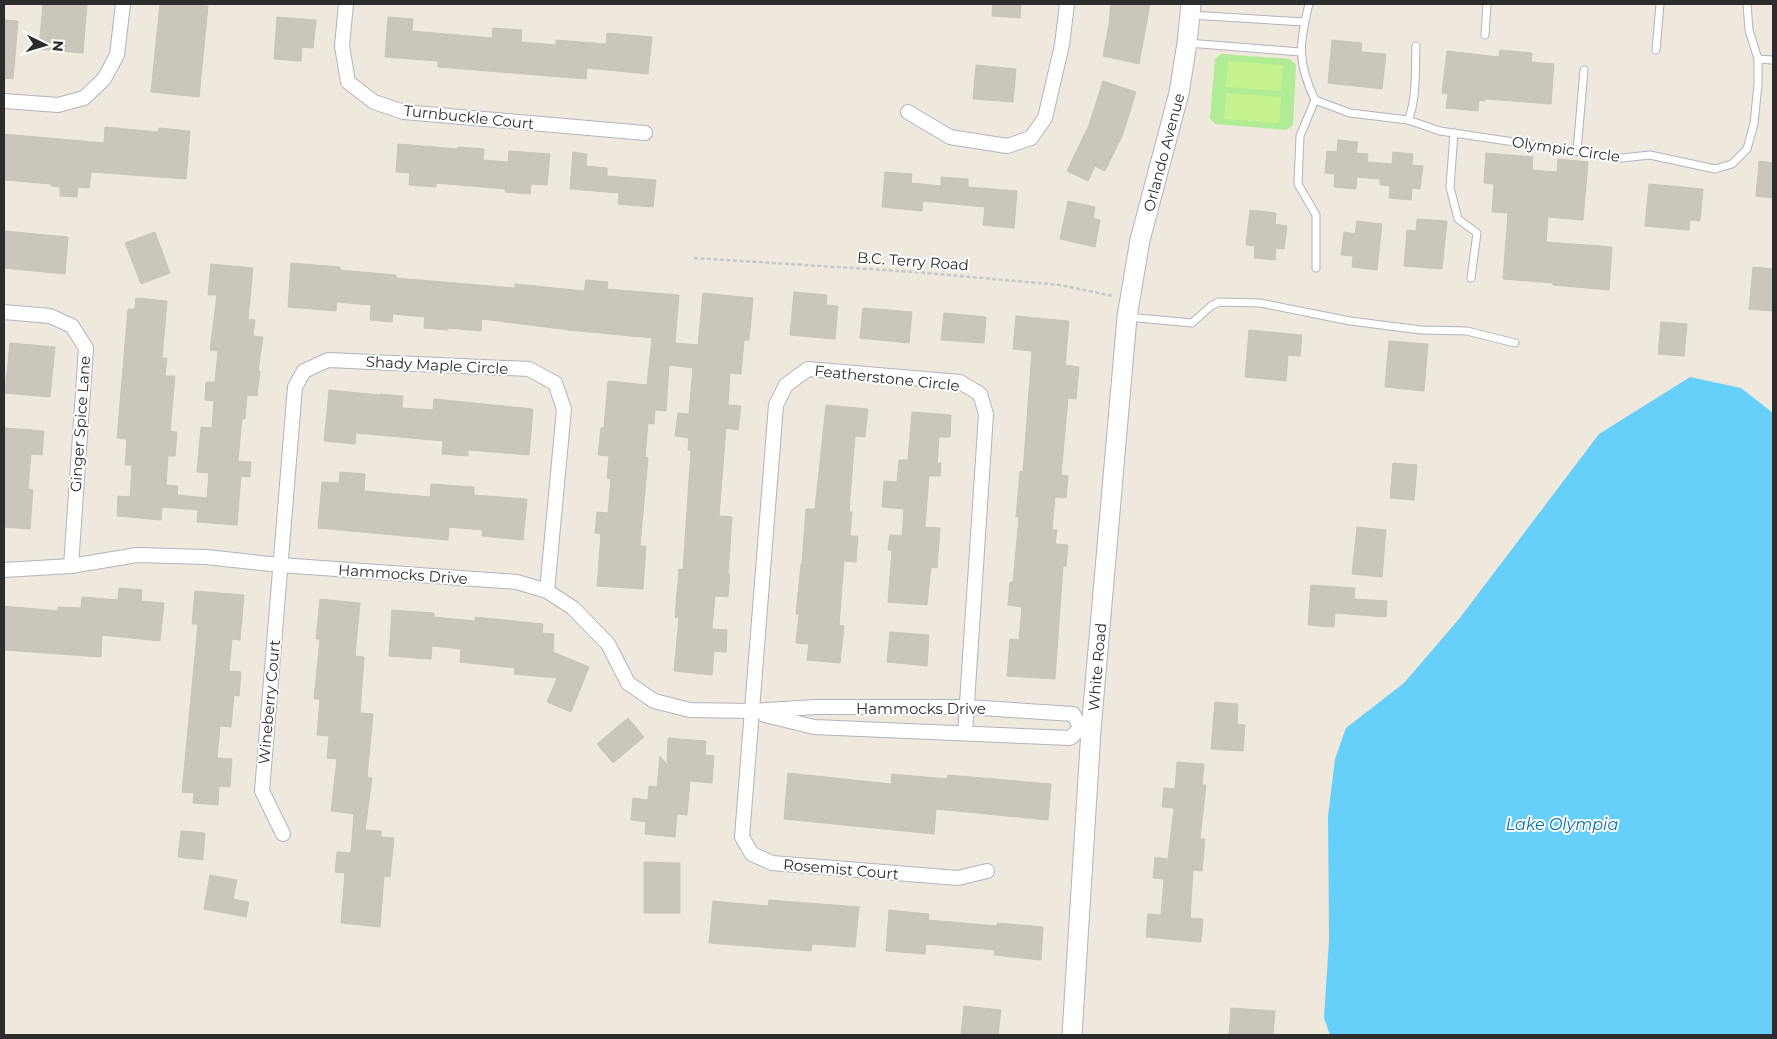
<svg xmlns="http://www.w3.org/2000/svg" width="1777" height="1039" viewBox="0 0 1777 1039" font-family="Montserrat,sans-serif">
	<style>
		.green { fill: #b0eb95 }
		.pitch { fill: #c6f38f }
		.water { fill: #66d0fb }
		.building { fill: #cac6bc; stroke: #cbc4b6 }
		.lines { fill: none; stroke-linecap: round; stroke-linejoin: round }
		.lane-casing { stroke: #b1b3c1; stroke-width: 9 }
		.street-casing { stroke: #b1b3c1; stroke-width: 16 }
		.secondary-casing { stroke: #b1b3c1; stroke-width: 21 }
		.path { stroke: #c8c8c8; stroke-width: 2.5; stroke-dasharray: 4 2.5; stroke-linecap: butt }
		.lane { stroke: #fff; stroke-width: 7 }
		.street { stroke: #fff; stroke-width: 14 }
		.secondary { stroke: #fff; stroke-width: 19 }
		.labels { text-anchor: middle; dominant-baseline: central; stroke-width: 4; stroke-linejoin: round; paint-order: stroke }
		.street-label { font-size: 15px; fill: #2c2c2c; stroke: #fff }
		.water-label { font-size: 16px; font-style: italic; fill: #006dac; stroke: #fff }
	</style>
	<rect width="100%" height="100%" fill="#efe8dd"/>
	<path class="green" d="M1221 54 1290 59 1296 65 1293 125 1286 130 1215 124 1210 118 1215 59Z"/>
	<g class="pitch">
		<path d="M1228 61 1283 65 1281 91 1226 87Z"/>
		<path d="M1226 93 1281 97 1279 123 1224 119Z"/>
	</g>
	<path class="water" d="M1690 377 1741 388 1773 413V1035H1330L1324 1018 1329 940 1328 816 1335 759 1346 728 1404 683 1459 619 1599 434Z"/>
	<g class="building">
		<path d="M43 4H87L83 53 39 49Z"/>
		<path d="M160 4 208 6 199 97 151 92Z"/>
		<path d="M993 4H1021L1020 18 992 16Z"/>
		<path d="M1111 4H1150L1139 64 1103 56 1109 24Z"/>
		<path d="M277 17 316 20 313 48 302 47 301 61 274 59Z"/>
		<path d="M388 17 413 19 412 31 492 38 493 28 522 30 521 42 556 45V40L606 44 607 33 652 37 648 74 587 68 586 79 438 67V61L385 57Z"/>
		<path d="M4 20 18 21 13 79 4 78Z"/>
		<path d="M1332 40 1362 43 1361 52 1386 54 1382 89 1328 83Z"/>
		<path d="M1500 50 1532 53 1531 62 1554 64 1551 104 1485 99V101L1479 100 1478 111 1446 108 1448 94 1442 93 1447 51 1499 57Z"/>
		<path d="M976 65 1016 69 1013 102 973 99Z"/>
		<path d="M1103 81 1136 92 1123 134 1105 171 1095 166 1088 181 1067 171 1089 125Z"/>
		<path d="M105 127 158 132 159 128 190 131 186 179 91 172 89 188 78 187 77 197 60 196V187L51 186V184L4 180V134L104 143Z"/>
		<path d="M1338 140 1358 142 1356 153 1368 154 1367 162 1392 164 1393 152 1413 154 1412 165 1423 166 1420 189 1412 188 1411 200 1389 198 1390 186 1380 185V179L1357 177 1356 189 1334 187 1335 174 1325 173 1327 151 1337 152Z"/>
		<path d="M398 144 458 149V147L484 149 483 160 508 162 509 151 550 154 547 185 531 184 530 194 505 192 506 189 436 183V187L409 185 410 173 396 172Z"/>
		<path d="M573 152 587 154 586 166 607 168V176L656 180 653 207 618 204 619 193 570 189Z"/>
		<path d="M1486 153 1533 157 1532 170 1557 172 1558 159 1588 162 1583 220 1548 217 1546 242 1612 247 1609 290 1553 285V283L1503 279 1508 213 1492 212 1494 184 1484 183Z"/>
		<path d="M1759 161 1773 163V198L1756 196Z"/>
		<path d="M885 172 912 174 911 183 941 186V177L968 179V187L1017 191 1014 228 983 225 985 207 923 201 922 211 882 207Z"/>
		<path d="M1649 184 1703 189 1700 221 1690 220 1689 230 1645 226Z"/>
		<path d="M1068 201 1095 207 1093 218 1100 220 1095 247 1060 239Z"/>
		<path d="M1250 210 1276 213 1275 224 1287 226 1284 249 1276 248 1275 260 1254 258 1255 246 1246 245Z"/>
		<path d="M1417 219 1447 221 1442 269 1404 266 1407 230 1416 231Z"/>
		<path d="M1357 221 1382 224 1377 270 1352 267 1353 256 1341 255 1344 232 1355 234Z"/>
		<path d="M4 231 68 237 65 274 4 268Z"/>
		<path d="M155 232 170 273 141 284 125 243Z"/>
		<path d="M291 263 340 267V270L396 275V278L515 288V284L584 291 586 280 608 282 607 289 679 295 675 343 698 345 703 293 753 298 749 340H744L741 374 730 373 728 405 741 406 738 430 726 428 719 516 732 517 728 574H730L728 597 715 596 712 629 727 630 726 652 714 651 712 675 674 671 679 618 675 617 679 569 683 570 691 450H688L689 438 675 436 678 413 689 414 693 368 669 365 666 411 655 410 654 424 648 423 645 457 648 458 640 546H646L643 589 597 586 601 534 595 533 597 512 608 513 611 479 607 478 609 456 598 455 601 428H604L608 381 647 385 652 338 569 330 482 319 481 331 448 328V330L424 328 425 317 393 314 392 322 370 320 371 305 337 302 336 311 288 307Z"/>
		<path d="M211 264 253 268 248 319 255 320 253 336 263 337 258 371H260L257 396 247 395 245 419H242L238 461 251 462 250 477 241 476 237 525 197 522 198 510 162 507 161 520 117 516 118 496 130 497 132 465H125L127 439 117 438 128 309H135L136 298 167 301 162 358H167L165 376H175L170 431 177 432 175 456H168L166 485 178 486 177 495 207 498 209 473 197 472 201 427 212 428 214 401 205 400 206 382H215L218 351 210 350 217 295H208Z"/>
		<path d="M1753 267 1773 269V311L1749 309Z"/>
		<path d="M794 292 827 295 826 305 838 306 835 339 790 335Z"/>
		<path d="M863 308 912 312 909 343 860 338Z"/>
		<path d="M944 313 986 317 984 343 941 340Z"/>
		<path d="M1016 316 1069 321 1065 365 1079 367 1076 399 1068 398 1061 475 1068 476 1066 498 1055 497 1052 530H1057L1055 544 1068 545 1066 566H1063L1055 679 1007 676 1010 639 1019 640 1022 607 1008 605 1010 582H1013L1019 517H1016L1020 471 1023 472 1032 351 1013 349Z"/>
		<path d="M1661 322 1687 324 1684 356 1658 354Z"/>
		<path d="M1249 330 1302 335 1300 356 1288 355 1286 381 1245 377Z"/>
		<path d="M1389 341 1428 344 1424 391 1385 387Z"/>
		<path d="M10 343 55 347 50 397 5 393Z"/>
		<path d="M329 390 380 395V394L403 396 402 408 433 410 434 399 533 409 529 455 468 450V456L442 454 443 441 356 433 355 444 324 441Z"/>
		<path d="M826 405 868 409 865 437 855 436 849 512H852L850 536H858L856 562 844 561 839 625 844 626 840 663 807 660 809 644 796 643 799 614H796L801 564H802L806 509H815Z"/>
		<path d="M912 412 951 415 950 437H939L937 463H941L940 476H929L925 527 940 528 937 568 931 567 927 605 888 602 892 550H888L890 535 902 536 904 509 882 507 884 481 897 482 899 460H908Z"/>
		<path d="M4 428 44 431 42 455 31 454 28 489 33 490 30 529 4 527Z"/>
		<path d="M1393 463 1417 465 1414 500 1390 498Z"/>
		<path d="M340 472 365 474 364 491 430 497 431 484 474 487V495L527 499 523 540 482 536 483 530 449 527 448 540 318 528 322 482 339 483Z"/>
		<path d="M1357 527 1386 530 1382 577 1352 574Z"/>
		<path d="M1311 585 1355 588 1354 599 1387 601 1386 617 1335 613 1334 627 1308 625Z"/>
		<path d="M119 588 142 590 141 601 164 603 160 641 102 635 101 657 4 650V606L58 611V607L81 608 82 597 118 600Z"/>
		<path d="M195 591 244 595 240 640 232 639 229 671 241 672 239 696 234 695 231 727 220 726 217 758 232 759 230 787 219 786 218 805 193 803 194 793 182 792 198 624H192Z"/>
		<path d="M320 599 360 603 355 656 364 657 360 713 373 714 367 777 372 778 365 830 381 831V837L394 838 390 877 384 876 380 927 341 923 345 873 335 872 337 852 351 853 354 814 331 811 337 759 327 758 329 736 317 735 320 699H314L320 639H316Z"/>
		<path d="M392 610 434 613V617L475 621V617L543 624 542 633 554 634 553 652 589 667 571 712 547 702 557 678 514 674 515 668 460 662 461 649 432 646 431 659 389 656Z"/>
		<path d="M890 632 929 635 927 666 887 662Z"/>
		<path d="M1215 702 1238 704 1237 724 1245 725 1243 751 1211 749Z"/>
		<path d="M628 718 644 737 613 763 597 744Z"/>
		<path d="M668 738 706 741 705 755 714 756 712 783 690 781 687 815 677 814 675 837 645 834 646 822 631 820 633 798 648 800 649 786 657 787 660 756 667 765Z"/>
		<path d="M1177 762 1204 764 1202 785H1206L1200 839H1205L1202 871 1193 870 1190 918 1203 919 1201 942 1146 937 1148 914 1161 915 1164 879 1153 878 1155 857 1168 859 1174 808 1162 807 1164 788 1175 789Z"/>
		<path d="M788 773 891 784 892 774 947 779 948 775 1051 784 1048 820 936 809 934 834 784 819Z"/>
		<path d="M181 831 205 833 203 860 178 857Z"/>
		<path d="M644 862 680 863V913H644Z"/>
		<path d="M210 875 237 880 233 899 249 902 246 917 204 909Z"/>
		<path d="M769 900 859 907 855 947 812 944 811 951 709 943 713 901 768 906Z"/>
		<path d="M889 910 929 914 928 920 997 926V923L1043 927 1041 960 994 955 995 950 926 944 925 954 886 951Z"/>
		<path d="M964 1006 1001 1010 998 1035H961Z"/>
		<path d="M1231 1008 1275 1011 1273 1035H1229Z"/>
	</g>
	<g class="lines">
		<g class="lane-casing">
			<g id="lane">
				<path d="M1309 4C1299 44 1297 62 1315 100L1350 113 1408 120 1440 131 1622 158 1650 155 1715 169 1732 164 1747 149 1754 124 1758 84V59L1749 30 1747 4"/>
				<path d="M1190 15 1304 22"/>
				<path d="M1485 35 1487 4"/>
				<path d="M1188 43 1300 52"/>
				<path d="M1656 50 1660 4"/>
				<path d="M1758 59 1773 60"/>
				<path d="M1315 100 1300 136 1298 184 1316 215V268"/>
				<path d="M1408 120C1417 100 1415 68 1416 46"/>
				<path d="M1454 133 1450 187 1458 219 1477 233 1471 278"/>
				<path d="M1577 151 1584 70"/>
				<path d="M1127 317 1192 323 1211 306 1219 302 1260 303 1350 321 1421 330 1467 331 1515 343"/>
			</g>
		</g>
		<g class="street-casing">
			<g id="street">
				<path d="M346 4 342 46 348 82 374 102 404 112 645 133"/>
				<path d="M4 101 58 105 84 98 104 79 117 55 123 4"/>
				<path d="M908 112 950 137 1007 146 1031 138 1045 118 1062 45 1067 4"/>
				<path d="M4 312 50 316 72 326 86 348 71 566"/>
				<path d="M4 570 71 566 137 555 206 557 280 565 517 582 547 591 573 608 608 644 628 683 654 701 690 710 752 711 816 707H967L1073 714 1081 728"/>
				<path d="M765 715 814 727 1070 738 1081 728"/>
				<path d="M965 733 986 414 980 394 960 382 808 369 786 385 776 405 742 837 752 854 772 863 958 878 987 871"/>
				<path d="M283 834 262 791 295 387 304 371 328 360 529 369 555 383 564 409 547 591"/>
			</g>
		</g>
		<g class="secondary-casing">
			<g id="secondary">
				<path id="s1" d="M1072 1035 1091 730 1127 317 1140 240 1179 93 1187 43 1191 4"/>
			</g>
		</g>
		<path class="path" d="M694 258 915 272 1060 285 1113 296"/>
		<use href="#lane" class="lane"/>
		<use href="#street" class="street"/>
		<use href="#secondary" class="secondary"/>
	</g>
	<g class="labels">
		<g class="street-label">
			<text transform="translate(469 117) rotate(6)">Turnbuckle Court</text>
			<text transform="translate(1566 149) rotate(8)">Olympic Circle</text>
			<text stroke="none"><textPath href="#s1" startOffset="889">Orlando Avenue</textPath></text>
			<text transform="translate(913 261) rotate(4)">B.C. Terry Road</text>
			<text transform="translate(437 365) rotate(3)">Shady Maple Circle</text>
			<text transform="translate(887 378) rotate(6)">Featherstone Circle</text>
			<text transform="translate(80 424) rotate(-86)">Ginger Spice Lane</text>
			<text transform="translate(403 574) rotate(4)">Hammocks Drive</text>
			<text stroke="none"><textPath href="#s1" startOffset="369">White Road</textPath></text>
			<text transform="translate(269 702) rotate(-85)">Wineberry Court</text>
			<text x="921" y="708">Hammocks Drive</text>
			<text transform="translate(841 869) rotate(5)">Rosemist Court</text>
		</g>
		<g class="water-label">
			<text x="1562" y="824">Lake Olympia</text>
		</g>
	</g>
	<rect width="1777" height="1039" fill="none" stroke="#2c2c2c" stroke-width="10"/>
	<g transform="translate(45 45) rotate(95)" stroke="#ffffff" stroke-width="4" paint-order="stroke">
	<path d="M0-4L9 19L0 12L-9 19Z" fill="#2c2c2c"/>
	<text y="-8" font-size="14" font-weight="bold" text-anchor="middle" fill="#2c2c2c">N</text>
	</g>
</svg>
